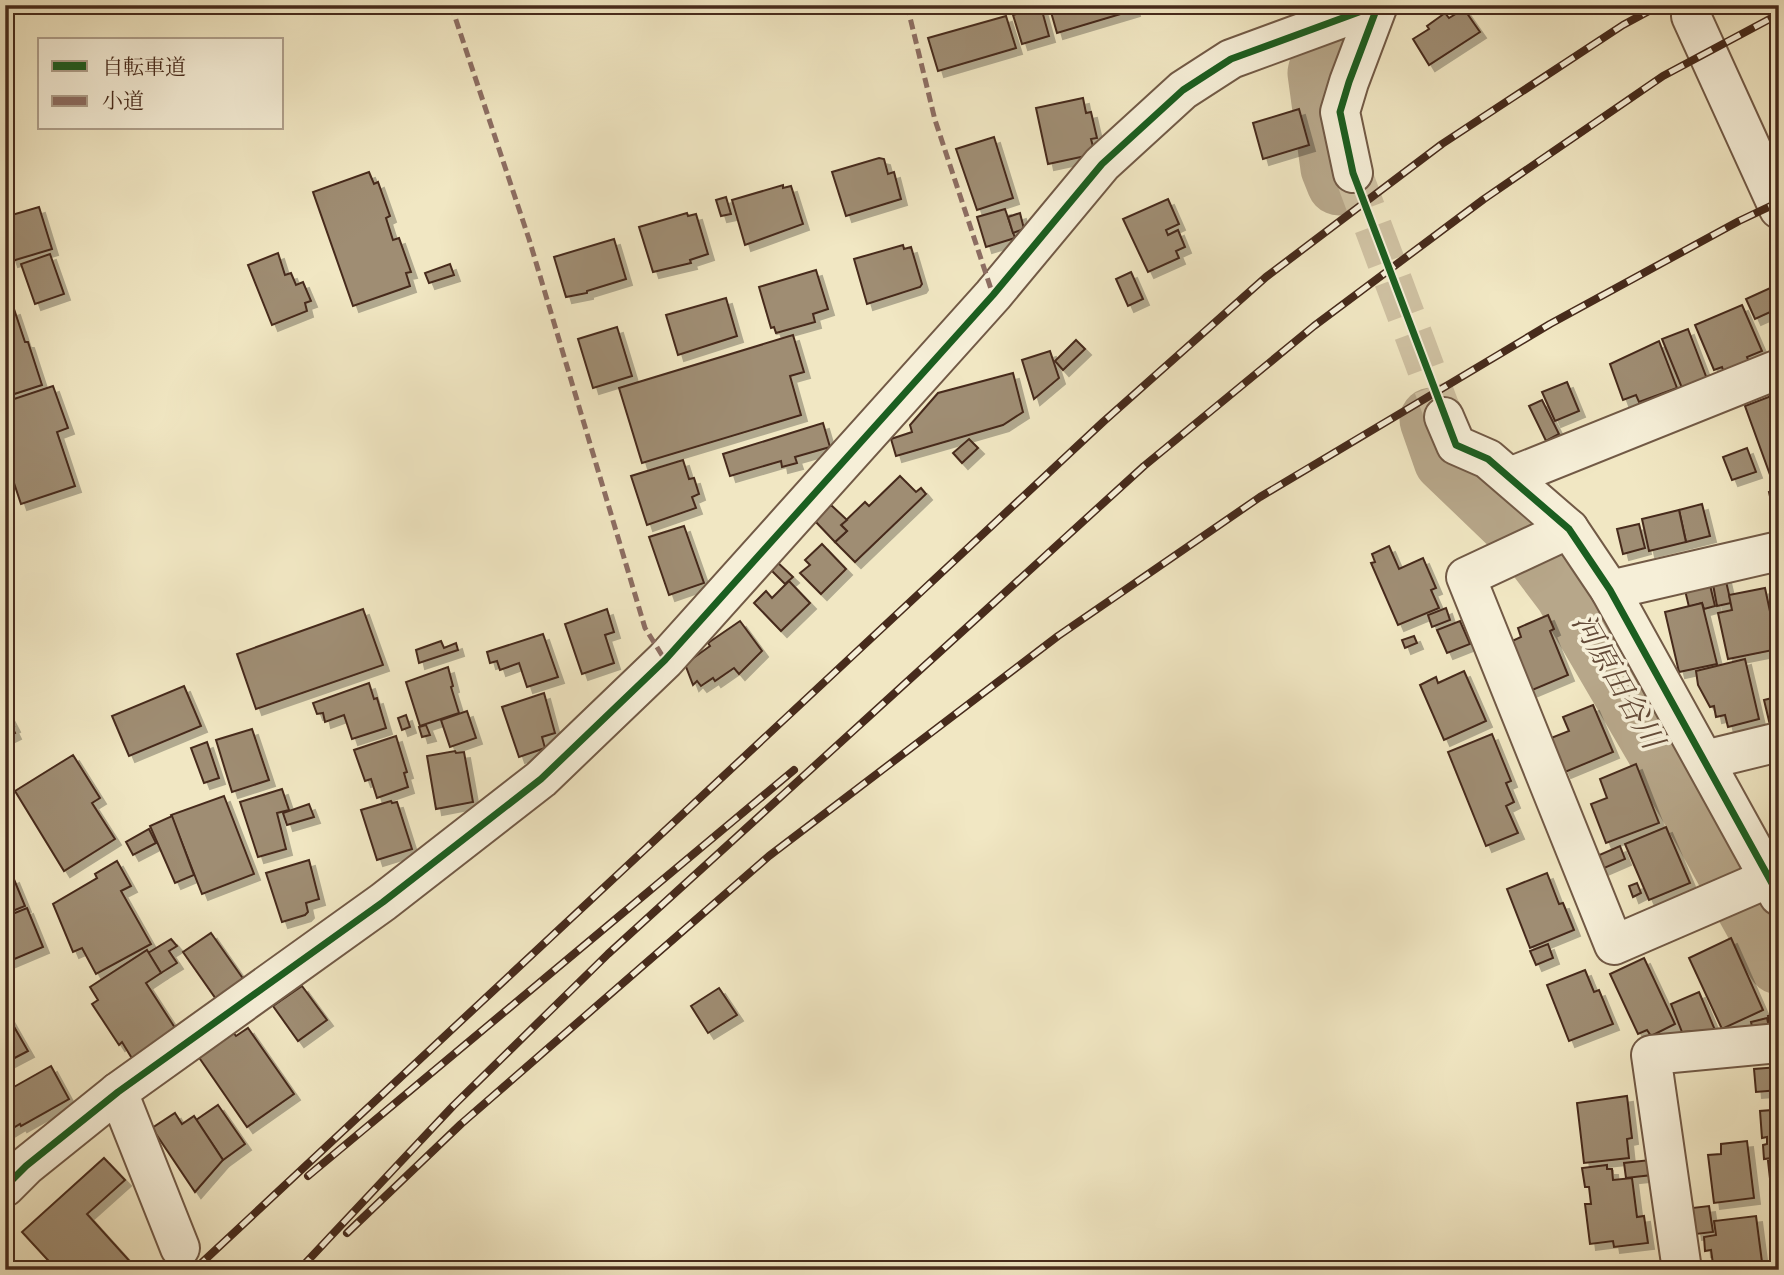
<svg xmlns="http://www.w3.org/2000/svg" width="1784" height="1275" viewBox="0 0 1784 1275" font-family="'IM FELL Great Primer','Noto Serif JP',serif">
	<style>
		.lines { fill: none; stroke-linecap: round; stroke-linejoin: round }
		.river { stroke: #b7a78a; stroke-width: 65 }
		.building { fill: #9f8d73; stroke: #472b1c; stroke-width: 2; filter: url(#shadow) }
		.minor-tunnel { stroke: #cfc1a2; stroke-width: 38; stroke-dasharray: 38 19; stroke-linecap: butt }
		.minor-casing { stroke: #725a46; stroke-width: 42 }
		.minor { stroke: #f6efd8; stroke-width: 38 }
		.rail-casing { stroke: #472b1c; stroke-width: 8 }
		.rail { stroke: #f6efd8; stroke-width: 5; stroke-dasharray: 16; stroke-linecap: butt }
		.quiet { stroke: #8d6e63; stroke-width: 5; stroke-dasharray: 10 5; stroke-linecap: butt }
		.cycleway-casing { stroke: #f6efd8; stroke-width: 11 }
		.cycleway { stroke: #1b5e20; stroke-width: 7 }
		.labels { text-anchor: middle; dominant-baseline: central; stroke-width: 7; stroke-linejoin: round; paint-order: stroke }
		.water-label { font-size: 30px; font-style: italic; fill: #634a38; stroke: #f6efd8 }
	</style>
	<defs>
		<filter id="shadow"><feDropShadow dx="6" dy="6" stdDeviation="0" flood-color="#0004"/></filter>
	</defs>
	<rect width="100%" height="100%" fill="#f1e7c3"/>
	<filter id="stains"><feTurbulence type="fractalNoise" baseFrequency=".00286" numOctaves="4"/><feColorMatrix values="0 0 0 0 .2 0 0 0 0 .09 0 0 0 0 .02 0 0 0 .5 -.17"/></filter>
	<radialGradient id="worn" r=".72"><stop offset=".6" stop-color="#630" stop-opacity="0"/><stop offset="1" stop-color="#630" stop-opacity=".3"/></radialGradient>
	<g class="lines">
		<g class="river">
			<path d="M1337 5 1320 73 1333 168 1339 183"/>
			<path d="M1432 420 1446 460 1521 532 1567 593 1701 822 1779 962"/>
		</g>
	</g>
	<g class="building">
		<path d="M1049 5H1133L1134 10 1057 33Z"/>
		<path d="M1041 7 1049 36 1022 44 1013 15Z"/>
		<path d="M1464 9 1480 32 1429 65 1413 39 1429 29 1427 26 1445 13 1449 18Z"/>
		<path d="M1006 16 1016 48 938 71 928 38Z"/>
		<path d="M1083 98 1086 113 1091 112 1097 138 1091 139 1095 154 1048 164 1036 108Z"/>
		<path d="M1299 109 1309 145 1263 159 1253 123Z"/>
		<path d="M994 137 1013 198 977 210 956 149Z"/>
		<path d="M879 158 884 159 888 174 894 172 901 199 846 216 832 172Z"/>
		<path d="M369 172 374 184 378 182 390 216 386 218 393 240 399 238 411 272 406 273 410 286 353 306 313 192Z"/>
		<path d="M783 185V188L791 186 803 224 745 245 732 200Z"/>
		<path d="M726 197 731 214 721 216 716 200Z"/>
		<path d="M1168 199 1179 224 1166 230 1168 235 1178 230 1185 247 1176 251 1179 258 1148 272 1123 219Z"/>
		<path d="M39 207 52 249 12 261 5 240V217Z"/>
		<path d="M1005 209 1015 238 986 247 977 217Z"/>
		<path d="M687 213 688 216 696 214 708 254 690 260 691 263 653 272 639 227Z"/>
		<path d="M1020 213 1024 229 1013 233 1008 217Z"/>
		<path d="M614 239 626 279 587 291V293L566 297 554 257Z"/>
		<path d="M903 245 904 249 911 247 922 284 920 287 867 304 854 259Z"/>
		<path d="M278 253 285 275 291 273 296 285 303 282 311 301 305 303 307 311 272 325 248 265Z"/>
		<path d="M50 254 64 294 35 304 21 264Z"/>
		<path d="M450 264 454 275 429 283 425 273Z"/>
		<path d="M816 270 828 309 813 314 815 322 776 333 774 327 771 328 759 287Z"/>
		<path d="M1131 272 1143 299 1128 306 1116 279Z"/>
		<path d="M1779 284V308L1755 319 1746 299Z"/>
		<path d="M726 298 737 336 678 355 666 315Z"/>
		<path d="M1742 305 1762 351 1747 357 1749 362 1724 373 1722 367 1714 370 1695 325Z"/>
		<path d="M14 309 25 342H28L42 385 5 397V312Z"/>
		<path d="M617 327 632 376 593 388 578 339Z"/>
		<path d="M1688 329 1707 379 1682 388 1662 339Z"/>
		<path d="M793 335 804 372 790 376 801 415 642 463 619 388Z"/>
		<path d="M1076 340 1085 349 1063 370 1055 361Z"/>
		<path d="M1659 341 1677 388 1639 402 1636 395 1623 400 1610 364Z"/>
		<path d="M1050 351 1059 378 1034 399 1022 360Z"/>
		<path d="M1013 373 1023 412 1003 425 896 456 891 439 912 432 910 425 938 393Z"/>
		<path d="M1567 382 1579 411 1555 421 1542 392Z"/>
		<path d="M53 386 68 428 57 432 75 486 21 504 5 456V402Z"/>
		<path d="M1779 393V481L1773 483 1745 406Z"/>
		<path d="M1542 400 1559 434 1546 441 1529 406Z"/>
		<path d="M823 423 830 447 795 457 797 463 782 467 781 461 730 476 723 454Z"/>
		<path d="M969 439 978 448 962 463 953 453Z"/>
		<path d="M1747 448 1756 472 1732 480 1723 457Z"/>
		<path d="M683 460 689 479 694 478 699 494 692 497 696 508 647 525 631 476Z"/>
		<path d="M900 476 916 492 921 488 926 494 855 562 835 542 847 531 841 525 865 502 869 506Z"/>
		<path d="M1779 490V528H1777L1769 492Z"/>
		<path d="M1702 504 1710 536 1686 542 1679 510Z"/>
		<path d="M831 505 847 520 841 525 847 531 835 542 814 520Z"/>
		<path d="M1679 510 1686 542 1649 551 1642 519Z"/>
		<path d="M1639 524 1645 548 1623 554 1617 529Z"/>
		<path d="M684 526 704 583 669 595 649 537Z"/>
		<path d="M822 544 846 569 821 594 800 573 810 565 805 560Z"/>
		<path d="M1389 546 1399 569 1423 558 1436 588 1431 590 1439 608 1398 625 1371 563 1375 562 1372 554Z"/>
		<path d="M775 560 793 577 785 584 768 567Z"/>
		<path d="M1725 577 1731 603 1717 606 1712 579Z"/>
		<path d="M789 581 810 603 781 631 754 603 766 591 772 598Z"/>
		<path d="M1709 581 1715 606 1704 609 1702 603 1689 607 1684 586Z"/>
		<path d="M1765 588 1778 649 1728 659 1718 613 1732 610 1729 595Z"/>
		<path d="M1702 603 1717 664 1679 672 1665 612Z"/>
		<path d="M1446 608 1450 620 1432 627 1428 615Z"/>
		<path d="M363 609 383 665 256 709 237 654Z"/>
		<path d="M607 609 614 632 605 635 614 663 582 674 565 624Z"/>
		<path d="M1548 615 1554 629 1550 631 1568 675 1530 691 1510 642 1521 637 1518 628Z"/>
		<path d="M740 621 762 651 739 674 734 668 715 681 713 678 701 686 697 681 693 685 685 664 710 646 708 643Z"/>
		<path d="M1460 621 1470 644 1447 653 1437 630Z"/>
		<path d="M543 634 558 677 527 687 519 663 500 670 497 661 490 663 487 652Z"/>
		<path d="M1414 636 1417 643 1405 648 1402 640Z"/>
		<path d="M441 641 444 648 456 643 458 650 419 663 416 650Z"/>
		<path d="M1745 659 1759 719 1728 727 1725 715 1716 717 1714 706 1710 707 1698 685 1696 671Z"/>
		<path d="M448 667 453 686 451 687 459 713 420 726 406 682Z"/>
		<path d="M1464 671 1486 721 1444 740 1420 685 1436 677 1438 683Z"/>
		<path d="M369 683 374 699 377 698 386 728 352 739 344 715 325 722 323 713 317 714 313 703Z"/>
		<path d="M184 686 201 726 129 756 112 716Z"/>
		<path d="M544 693 555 733 542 737 545 748 519 757 502 707Z"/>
		<path d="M1776 697 1779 723 1770 725 1764 700Z"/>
		<path d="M1593 705 1613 752 1565 772 1551 738 1569 731 1563 717Z"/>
		<path d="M5 709 14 726 12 727 15 733 5 738Z"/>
		<path d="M467 711 476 738 450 747 441 720Z"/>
		<path d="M406 715 410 727 402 730 398 718Z"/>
		<path d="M426 725 430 735 422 737 419 727Z"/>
		<path d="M252 729 269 780 232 792 216 740Z"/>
		<path d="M1492 734 1511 781 1506 783 1514 802 1506 806 1518 833 1486 846 1448 752Z"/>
		<path d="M396 736 407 772 404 773 408 787 377 798 371 779 365 781 354 750Z"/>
		<path d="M207 742 219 778 204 783 191 748Z"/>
		<path d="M455 751 456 753 464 752 473 802 436 809 427 756Z"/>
		<path d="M73 755 100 798 92 803 115 839 64 871 15 791Z"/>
		<path d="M1636 764 1659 823 1606 843 1591 804 1607 798 1600 779Z"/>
		<path d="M282 789 289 810 277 813 286 849 258 857 240 802Z"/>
		<path d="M224 796 254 874 202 894 171 815Z"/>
		<path d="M391 801 392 803 397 802 412 849 377 860 361 810Z"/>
		<path d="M309 804 314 817 287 825 283 813Z"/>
		<path d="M172 816 194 875 175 883 150 826Z"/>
		<path d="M1666 827 1690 883 1649 900 1625 844Z"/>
		<path d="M149 829 156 843 133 855 126 842Z"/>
		<path d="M1620 846 1625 859 1602 869 1597 856Z"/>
		<path d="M309 860 319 899 306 903 308 912 305 915 282 922 266 873Z"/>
		<path d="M117 861 131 886 121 891 151 944 96 974 82 948 73 952 53 904 97 878 95 874Z"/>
		<path d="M1547 873 1559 904 1563 903 1574 930 1530 948 1507 889Z"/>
		<path d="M13 877 25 906 5 914V881Z"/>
		<path d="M1637 883 1641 893 1633 897 1629 886Z"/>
		<path d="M27 908 43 947 5 963V917Z"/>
		<path d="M211 933 244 980 216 999 183 952Z"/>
		<path d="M1731 938 1763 1010 1722 1029 1689 958Z"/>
		<path d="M171 939 177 946 169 951 177 963 161 973 148 953Z"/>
		<path d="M1548 944 1553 958 1536 965 1530 951Z"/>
		<path d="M147 950 161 973 146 983 177 1031 133 1060 122 1042 119 1045 92 1004 98 1000 90 987Z"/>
		<path d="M1644 958 1675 1024 1651 1036 1647 1030 1638 1034 1610 974Z"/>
		<path d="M1585 970 1594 992 1599 990 1613 1024 1569 1041 1547 985Z"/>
		<path d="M302 986 327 1020 298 1041 273 1006Z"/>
		<path d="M719 988 737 1015 708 1033 691 1006Z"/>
		<path d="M1699 992 1715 1030 1682 1032 1671 1004Z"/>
		<path d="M5 1011 28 1051 5 1063Z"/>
		<path d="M1779 1013V1024L1770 1026 1768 1016Z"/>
		<path d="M1767 1018 1769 1027 1753 1031 1751 1022Z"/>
		<path d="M248 1028 294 1094 247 1127 198 1056 233 1032 236 1036Z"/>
		<path d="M51 1066 69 1099 21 1126 20 1124 5 1133V1092Z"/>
		<path d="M1779 1067V1090L1756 1092 1754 1069Z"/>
		<path d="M1627 1096 1632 1138 1627 1139 1629 1158 1584 1163 1577 1103Z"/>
		<path d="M218 1105 245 1144 223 1160 196 1120Z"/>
		<path d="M1772 1105H1779V1157L1764 1159 1763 1145 1767 1144V1137L1762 1138 1760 1111 1772 1110Z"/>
		<path d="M175 1113 182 1124 194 1116 223 1160 195 1192 152 1128Z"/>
		<path d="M1747 1141 1754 1198 1714 1203 1708 1155 1721 1154V1144Z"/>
		<path d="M104 1158 125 1180 87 1214 134 1266 130 1270H57L22 1232Z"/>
		<path d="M1650 1160 1652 1175 1626 1178 1624 1163Z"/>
		<path d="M1779 1160V1222L1775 1223 1768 1161Z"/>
		<path d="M1607 1165V1169H1612L1613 1180 1632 1178 1637 1217 1644 1216 1648 1243 1614 1247 1613 1241 1590 1244 1585 1204H1591L1589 1187H1585L1582 1168Z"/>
		<path d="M1709 1206 1713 1232 1696 1234 1692 1208Z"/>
		<path d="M1756 1216 1762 1262 1724 1267V1263L1713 1264 1711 1250 1705 1251 1704 1237 1716 1235 1714 1221Z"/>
	</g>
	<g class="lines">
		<path class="minor-tunnel" d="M1353 173 1444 417"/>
		<g class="minor-casing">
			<g id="minor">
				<path d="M1691 16 1779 209"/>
				<path d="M1353 173 1340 112 1349 82 1378 5"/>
				<path d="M1444 417 1456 445 1488 459 1569 529 1610 590 1779 896"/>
				<path d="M1510 477 1779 369"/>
				<path d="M1569 529 1466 577 1614 945 1769 878"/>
				<path d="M1610 590 1779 551"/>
				<path d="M1705 760 1779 742"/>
				<path d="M118 1092 180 1248"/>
				<path d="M5 1187 26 1166 118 1092 383 902 541 779 665 660 993 295 1102 164 1183 90 1231 59 1378 5"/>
				<path d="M1682 1270 1651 1055 1779 1043"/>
			</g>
		</g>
		<use href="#minor" class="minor"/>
		<g class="rail-casing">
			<g id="rail">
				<path d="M308 1176 794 770"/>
				<path d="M347 1233 461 1124 769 856 1058 636 1260 497 1550 324 1739 221 1779 202"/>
				<path d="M194 1270 1103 422 1266 277 1442 144 1623 25 1660 5"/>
				<path d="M299 1270 453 1106 608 954 1144 466 1314 326 1484 199 1663 76 1779 14"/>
			</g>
		</g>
		<use href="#rail" class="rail"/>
		<g class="quiet">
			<path d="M451 5 529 239 645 628 665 660"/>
			<path d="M907 5 935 120 993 295"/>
		</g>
		<g class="cycleway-casing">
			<g id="cycleway">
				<path d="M1378 5 1349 82 1340 112 1353 173 1456 445 1488 459 1569 529 1610 590 1779 896"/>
				<path d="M5 1187 26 1166 118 1092 383 902 541 779 665 660 993 295 1102 164 1183 90 1231 59 1378 5"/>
			</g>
		</g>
		<use href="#cycleway" class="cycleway"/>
	</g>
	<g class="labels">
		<g class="water-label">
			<text transform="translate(1618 681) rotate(60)">河原田谷川</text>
		</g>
	</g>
	<rect width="1784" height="1275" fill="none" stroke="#f1e7c3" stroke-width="28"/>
	<rect x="7" y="7" width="1770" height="1261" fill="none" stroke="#472b1c" stroke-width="3.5"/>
	<rect x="14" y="14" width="1756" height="1247" fill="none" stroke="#472b1c" stroke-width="2"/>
	<rect x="38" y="38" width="245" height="91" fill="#f6efd8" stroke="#b0a18d" stroke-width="2"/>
	<rect x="52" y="61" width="35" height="10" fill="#1b5e20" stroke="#b0a18d" stroke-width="2"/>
	<text x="102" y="74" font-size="21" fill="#472b1c">自転車道</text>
	<rect x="52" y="96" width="35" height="10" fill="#8d6e63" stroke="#b0a18d" stroke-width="2"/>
	<text x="102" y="108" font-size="21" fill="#472b1c">小道</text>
	<rect width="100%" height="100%" filter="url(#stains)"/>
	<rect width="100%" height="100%" fill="url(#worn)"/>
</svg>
